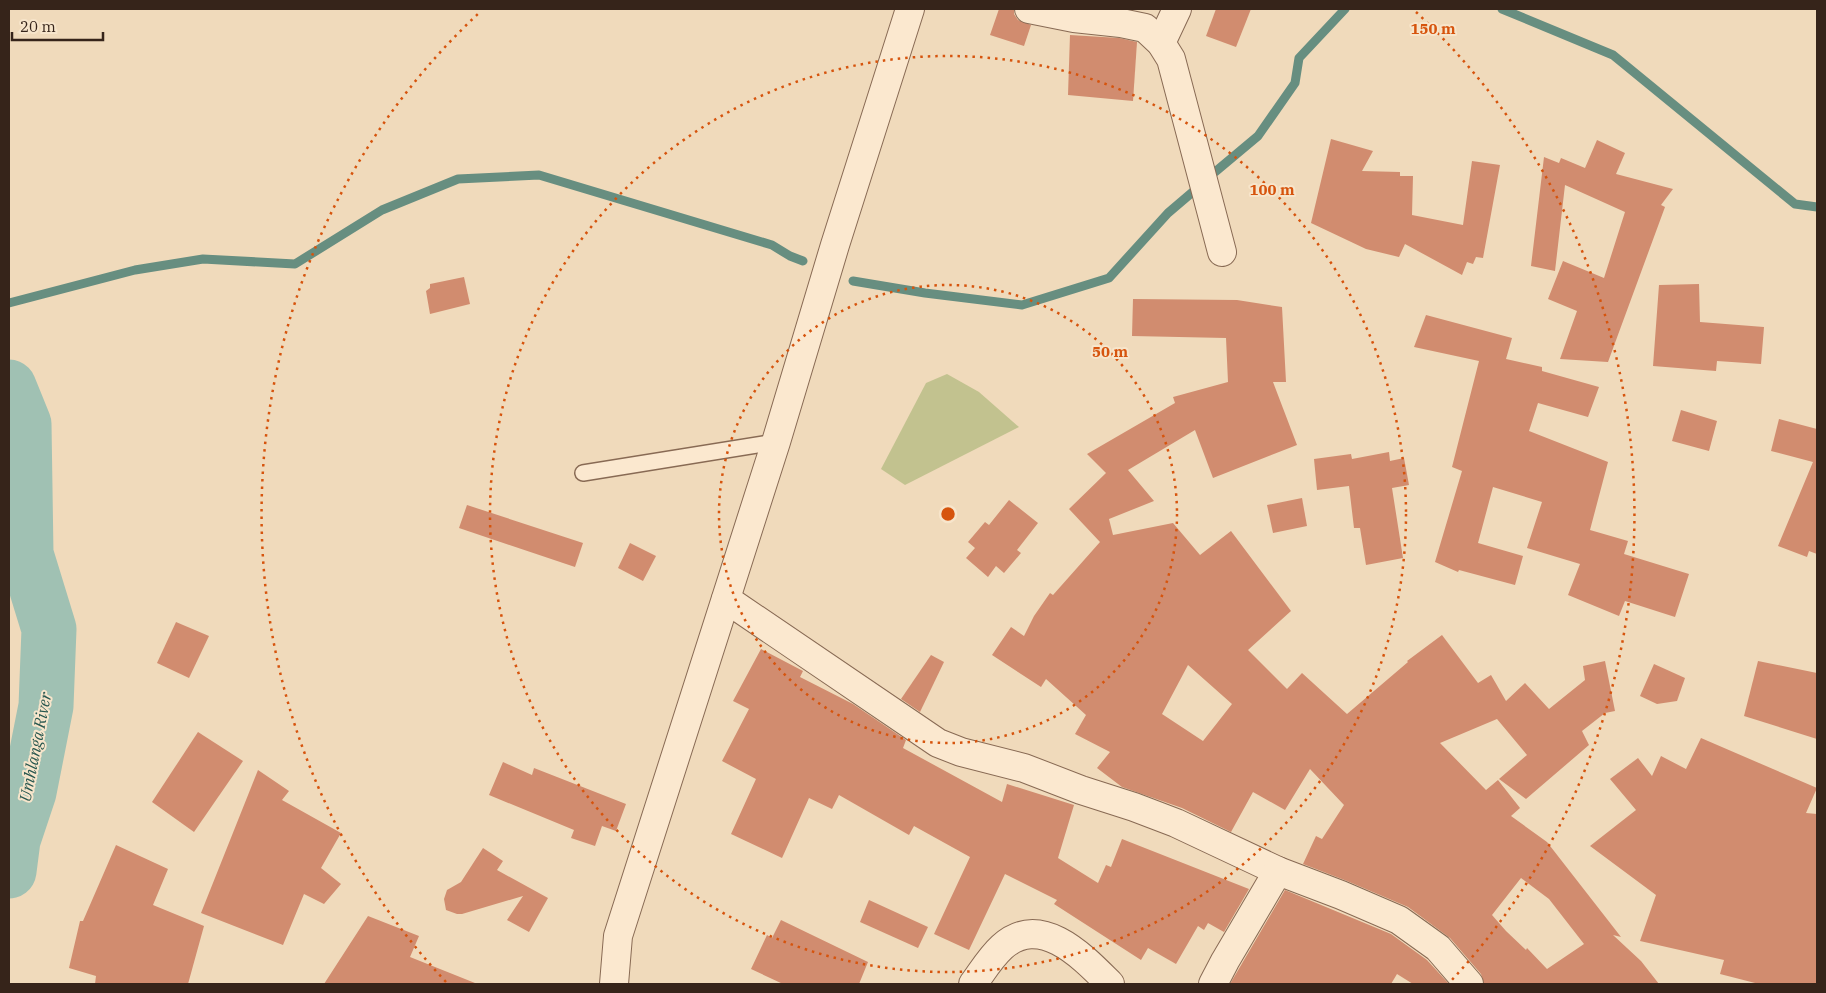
<svg xmlns="http://www.w3.org/2000/svg" width="1826" height="993" viewBox="0 0 1826 993" font-family="'IBM Plex Serif',serif">
	<style>
		.cemetery { fill: #c2c28f }
		.lines { fill: none; stroke-linecap: round; stroke-linejoin: round }
		.stream { stroke: #678e80; stroke-width: 9 }
		.river { stroke: #a0c1b3; stroke-width: 55 }
		.building { fill: #d18c6f; fill-rule: evenodd }
		.service-casing { stroke: #886a54; stroke-width: 18 }
		.minor-casing { stroke: #886a54; stroke-width: 30 }
		.tertiary-casing { stroke: #886a54; stroke-width: 30 }
		.service { stroke: #fbe8cf; stroke-width: 15 }
		.minor { stroke: #fbe8cf; stroke-width: 28 }
		.tertiary { stroke: #fbe8cf; stroke-width: 28 }
		.ring { fill: none; stroke: #d6540d; stroke-width: 2.5; stroke-dasharray: 2.5 5 }
		.labels { text-anchor: middle; dominant-baseline: central; stroke-width: 4; stroke-linejoin: round; paint-order: stroke }
		.water-label { font-size: 16px; font-style: italic; fill: #28574f; stroke: #f7e5cb }
		.centre { fill: #d6540d; stroke: #f7e5cb; stroke-width: 2.5 }
		.ring-label { font-size: 15px; text-anchor: middle; font-weight: bold; fill: #d6540d; stroke: #f7e5cb; stroke-width: 4; stroke-linejoin: round; paint-order: stroke }
	</style>
	<rect width="100%" height="100%" fill="#f0dabb"/>
	<path class="cemetery" d="M947 374 979 392 1019 427 905 485 881 469 926 383Z"/>
	<g class="lines">
		<g class="stream">
			<path d="M1502 9 1613 55 1795 204 1817 207"/>
			<path d="M1215 172 1258 136 1295 83 1299 58 1345 9"/>
			<path d="M853 281 925 293 1022 305 1109 278 1168 213 1195 190"/>
			<path d="M9 303 135 270 203 259 295 264 382 210 458 179 539 175 772 245 790 256 803 261"/>
		</g>
		<path class="river" d="M9 387 24 424 26 554 49 629 46 706 29 792 13 840 9 871"/>
	</g>
	<g class="building">
		<path d="M999 9H1014V14L1018 20 1031 25 1024 46 990 35Z"/>
		<path d="M1216 9H1251L1236 47 1206 36Z"/>
		<path d="M1070 35 1119 38 1137 42 1133 101 1068 95Z"/>
		<path d="M1331 139 1373 151 1362 171 1400 172V176H1413L1412 215 1463 225 1472 161 1500 165 1483 258 1476 257 1473 264 1467 262 1462 275 1405 244 1399 257 1366 249 1311 223Z"/>
		<path d="M1597 140 1625 153 1616 174 1673 189 1661 205 1665 207 1608 362 1560 359 1577 311 1548 299 1563 261 1604 278 1625 212 1565 185 1555 271 1531 266 1544 157 1559 163 1561 158 1585 168Z"/>
		<path d="M464 277 470 304 430 314 426 291 430 288V284Z"/>
		<path d="M1699 284 1700 322 1764 327 1761 364 1717 361 1716 371 1653 366 1659 285Z"/>
		<path d="M1133 299 1237 300 1282 307 1286 382H1273L1297 445 1213 478 1195 430 1128 470 1154 501 1109 519 1113 535 1173 523 1200 555 1231 531 1291 611 1248 650 1287 689 1302 673 1347 714 1408 662 1407 661 1442 635 1478 683 1491 675 1506 701 1525 683 1549 709 1585 680 1583 666 1605 661 1615 711 1605 713 1582 731 1589 745 1526 799 1499 779 1527 755 1497 719 1440 743 1486 790 1498 780 1520 808 1511 816 1547 842 1621 937 1613 935 1641 961 1659 984H1484L1481 974 1450 938 1408 907 1347 881 1303 864 1316 836 1322 839 1344 805 1310 769 1285 810 1253 792 1231 832 1182 808 1122 787 1097 768 1110 752 1075 734 1086 715 1046 679 1041 687 992 655 1011 627 1024 636 1034 616 1050 593 1053 595 1100 542 1069 509 1106 473 1087 454 1175 403 1173 397 1228 382 1226 338 1132 336ZM1188 665 1232 704 1203 741 1162 714ZM1521 878 1549 899 1584 944 1547 969 1527 948 1526 950 1506 931 1492 915Z"/>
		<path d="M1426 315 1512 338 1506 359 1542 367V371L1599 387 1588 417 1538 403 1529 431 1608 462 1590 530 1628 541 1624 554 1689 574 1675 617 1625 601 1619 616 1568 595 1580 564 1527 548 1542 502 1493 487 1478 543 1523 556 1515 585 1459 570 1458 572 1435 562 1462 471 1452 467 1479 361 1414 347Z"/>
		<path d="M1681 410 1717 421 1709 451 1672 441Z"/>
		<path d="M1779 419 1817 429V554L1809 551 1807 557 1778 546 1813 462 1771 451Z"/>
		<path d="M1389 452 1390 461 1404 458 1409 485 1392 488 1403 558 1366 565 1360 528H1354L1349 486 1317 490 1314 459 1351 454 1352 459Z"/>
		<path d="M1302 498 1307 526 1273 533 1267 505Z"/>
		<path d="M1009 500 1038 523 1017 550 1021 553 1004 573 996 566 988 577 966 558 975 548 968 542 985 522 989 525Z"/>
		<path d="M467 505 583 543 575 567 459 528Z"/>
		<path d="M630 543 656 556 643 581 618 568Z"/>
		<path d="M176 622 209 636 189 678 157 663Z"/>
		<path d="M761 649 803 671 800 677 853 704 906 740 903 748 1002 802 1007 784 1074 805 1058 858 1098 883 1106 865 1111 867 1122 839 1249 889 1224 932 1208 923 1204 930 1198 926 1176 964 1148 948 1141 960 1054 904 1057 900 1005 874 969 950 934 934 970 857 914 826 909 835 839 795 832 809 809 798 782 858 731 834 756 779 722 761 749 709 733 701Z"/>
		<path d="M931 655 944 662 920 712 901 699Z"/>
		<path d="M1758 661 1817 673V739L1744 716Z"/>
		<path d="M1654 664 1685 678 1677 701 1657 704 1640 696Z"/>
		<path d="M198 732 243 761 194 832 152 802Z"/>
		<path d="M1701 738 1817 788 1806 813 1817 814V984H1759L1720 974 1724 960 1640 941 1656 895 1590 846 1636 810 1610 779 1638 758 1652 776 1661 756 1686 769Z"/>
		<path d="M503 762 532 775 534 768 626 804 616 831 602 826 595 846 571 838 574 830 489 795Z"/>
		<path d="M258 770 289 791 282 800 341 833 321 868 341 884 324 904 304 894 283 945 201 913Z"/>
		<path d="M116 845 168 869 153 905 204 926 188 984H95L96 976 69 968 80 921H83Z"/>
		<path d="M483 848 503 861 497 870 548 898 529 932 507 920 523 896 462 914H457L446 910 444 899 447 890 461 882Z"/>
		<path d="M1285 890 1391 934 1427 960 1449 984H1413L1397 974 1391 984H1230Z"/>
		<path d="M869 900 928 927 918 948 860 922Z"/>
		<path d="M368 916 419 936 410 957 475 983V984H324Z"/>
		<path d="M781 920 868 962 859 984H783L751 969 767 935 772 938Z"/>
	</g>
	<g class="lines">
		<g class="service-casing">
			<path id="service" d="M583 473 776 442"/>
		</g>
		<g class="minor-casing">
			<g id="minor">
				<path d="M1029 9 1074 18 1121 23 1145 28 1161 43 1171 59 1222 252"/>
				<path d="M1161 43 1177 9"/>
				<path d="M726 599 938 743 961 752 1024 768 1081 790 1134 807 1176 823 1278 871 1341 895 1399 920 1438 948 1469 984"/>
				<path d="M973 984C982 972 990 958 1002 947 1041 912 1083 957 1110 984"/>
				<path d="M1213 984 1225 961 1278 871"/>
			</g>
		</g>
		<g class="tertiary-casing">
			<path id="tertiary" d="M614 984 618 936 776 442 835 245 910 9"/>
		</g>
		<use href="#service" class="service"/>
		<use href="#minor" class="minor"/>
		<use href="#tertiary" class="tertiary"/>
	</g>
	<g class="ring">
		<circle cx="948" cy="514" r="229"/>
		<circle cx="948" cy="514" r="458"/>
		<path d="M446 982A686 686 0 0 1 480 12M1416 12A686 686 0 0 1 1450 982"/>
	</g>
	<g class="labels">
		<g class="water-label">
			<text transform="translate(35 747) rotate(-79)">Umhlanga River</text>
		</g>
	</g>
	<circle cx="948" cy="514" r="8" class="centre"/>
	<g class="ring-label">
		<text x="1433" y="34">150 m</text>
		<text x="1272" y="195">100 m</text>
		<text x="1110" y="357">50 m</text>
	</g>
	<rect width="1826" height="993" fill="none" stroke="#36241a" stroke-width="20"/>
	<path d="M12 32v8h91v-8" fill="none" stroke="#36241a" stroke-width="2.5"/>
	<text x="20" y="32" font-size="15" fill="#36241a" stroke="#f7e5cb" stroke-width="4" paint-order="stroke">20 m</text>
</svg>
